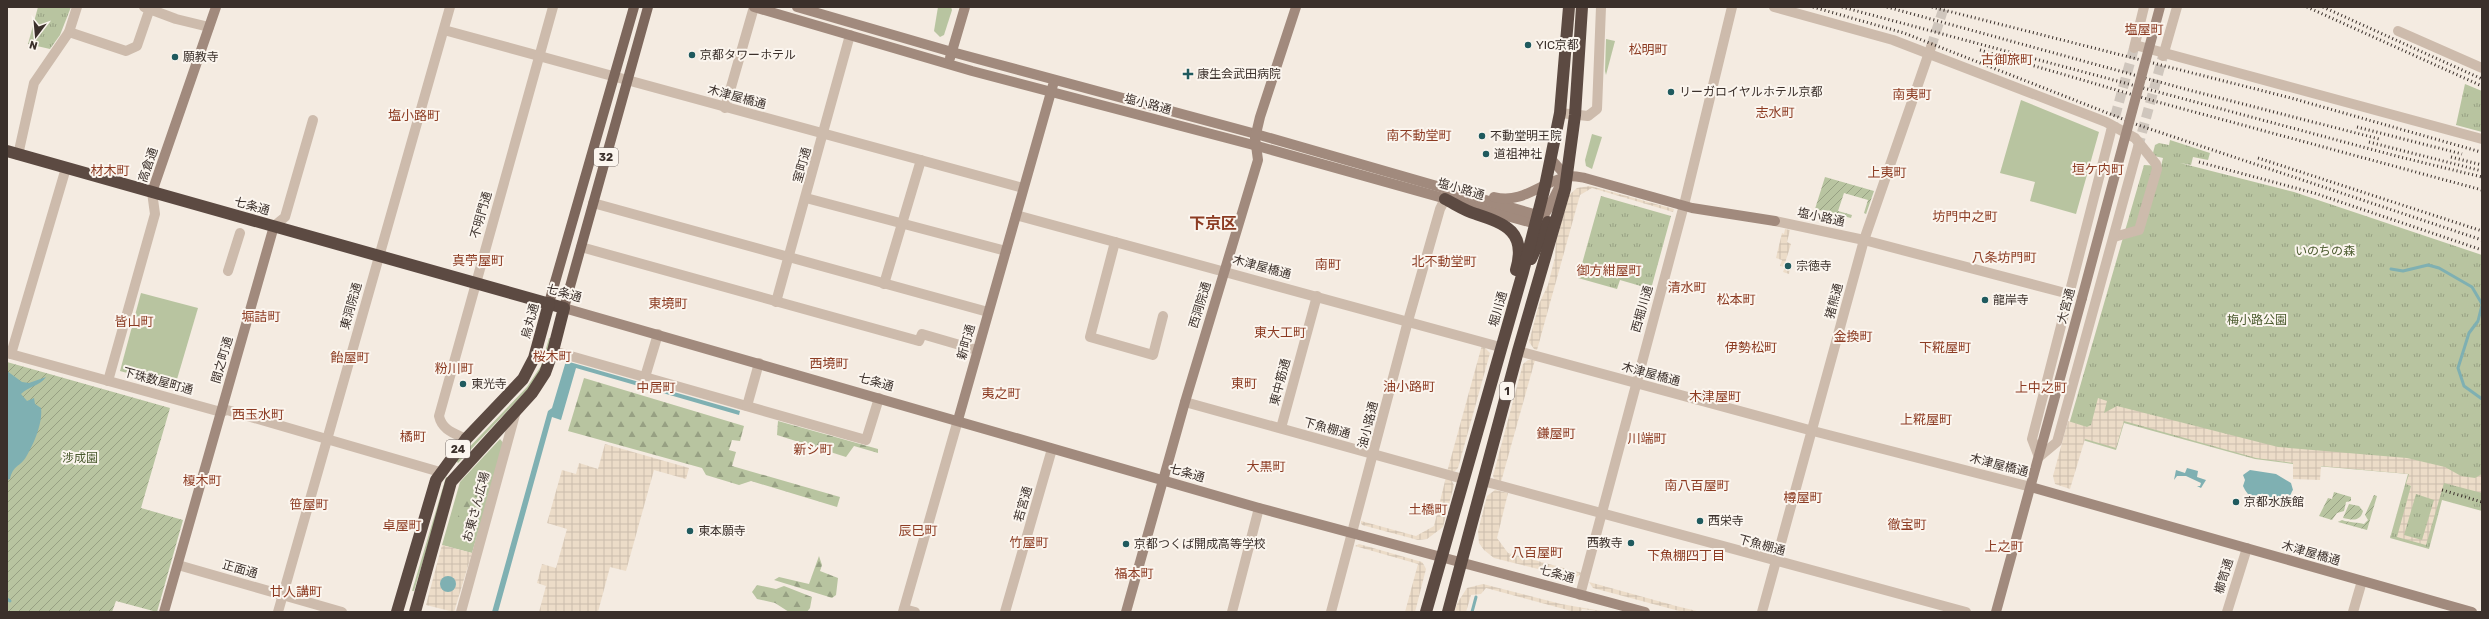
<svg xmlns="http://www.w3.org/2000/svg" width="2489" height="619" viewBox="0 0 2489 619" font-family="Rubik,'Noto Sans JP',sans-serif">
	<style>
		.grass { fill: #b8c4a0 }
		.forest { fill: url(#forest-firs) }
		.park { fill: url(#park-tufts) }
		.garden { fill: url(#garden-furrows) }
		.plaza { fill: url(#plaza-grid); fill-rule: evenodd }
		.water { fill: #7fb0b2 }
		.lines { fill: none; stroke-linecap: round; stroke-linejoin: round }
		.stream { stroke: #7fb0b2; stroke-width: 3 }
		.street-tunnel { stroke: #cfc6bd; stroke-width: 10; stroke-dasharray: 10 5; stroke-linecap: butt }
		.street { stroke: #cdbbac; stroke-width: 10 }
		.secondary { stroke: #a18a7d; stroke-width: 10 }
		.primary { stroke: #7d675c; stroke-width: 10 }
		.highway { stroke: #5c4a42; stroke-width: 12 }
		.rail { stroke: #3b302b; stroke-width: 3; stroke-dasharray: 1 3; stroke-linecap: butt }
		.secondary-bridge { stroke: #a18a7d; stroke-width: 10 }
		.poi-dot { fill: #1f5a5e; stroke: #fbf5ee; stroke-width: 1.5 }
		.labels { text-anchor: middle; dominant-baseline: central; stroke-width: 4; stroke-linejoin: round; paint-order: stroke }
		.shield { fill: #fbf5ee; stroke: #756b66; stroke-width: 1 }
		.shield-label { font-size: 11px; font-weight: bold; fill: #3b302b }
		.poi-label { font-size: 12px; fill: #3b302b; stroke: #fbf5ee; text-anchor: start }
		.street-label { font-size: 12px; fill: #3b302b; stroke: #fbf5ee }
		.park-label { font-size: 12px; fill: #4a5a2e; stroke: #fbf5ee }
		.neighbourhood-label { font-size: 13px; fill: #8c3b22; stroke: #fbf5ee }
		.district-label { font-size: 16px; font-weight: bold; fill: #8c3b22; stroke: #fbf5ee }
	</style>
	<defs>
		<pattern id="forest-firs" width="22" height="20" patternUnits="userSpaceOnUse"><rect width="22" height="20" fill="#b8c4a0"/><path d="M5 1l3.5 6h-7zM16 11l3.5 6h-7z" fill="#97a083"/></pattern>
		<pattern id="park-tufts" width="24" height="20" patternUnits="userSpaceOnUse"><rect width="24" height="20" fill="#b8c4a0"/><path d="M3 7l-1-3M5 7V3M7 7l1-3M15 17l-1-3M17 17v-4M19 17l1-3" fill="none" stroke="#97a083"/></pattern>
		<pattern id="garden-furrows" width="10" height="10" patternUnits="userSpaceOnUse"><rect width="10" height="10" fill="#b8c4a0"/><path d="M-1 1l2-2M0 10L10 0M9 11l2-2" fill="none" stroke="#97a083"/></pattern>
		<pattern id="plaza-grid" width="8" height="8" patternUnits="userSpaceOnUse"><rect width="8" height="8" fill="#ecdcc8"/><path d="M0 4h8M4 0v8" fill="none" stroke="#cbbdac"/></pattern>
	</defs>
	<rect width="100%" height="100%" fill="#f4ebe1"/>
	<g class="grass">
		<path d="M938 7H951L952 10 944 35 940 37 934 31Z"/>
		<path d="M1606 39 1615 41 1606 75 1605 71Z"/>
		<path d="M2021 100 2099 132 2076 214 2030 201 2035 182 2000 173Z"/>
		<path d="M1592 134 1602 137 1592 169 1586 166 1585 160Z"/>
		<path d="M141 293 198 308 175 386 120 371Z"/>
		<path d="M549 338H552L543 366 529 388 458 463 456 461 527 387 541 366Z"/>
		<path d="M500 439 504 444 472 553 442 545 460 482Z"/>
		<path d="M446 477 448 478 414 591H412Z"/>
	</g>
	<g class="forest">
		<path d="M584 378 744 426 740 441 732 440 729 450 736 452 732 466 840 497 837 507 751 481 739 485 706 475 702 468 568 431Z"/>
		<path d="M778 421 878 449V453L854 446 846 457 777 435Z"/>
		<path d="M470 487 481 491 480 509 476 525 453 529Z"/>
		<path d="M819 556 822 565 820 571 838 578 836 595 832 598 826 596 774 580 779 577 809 584Z"/>
		<path d="M757 585 776 589 784 586 812 597 810 608 807 612H789L775 603 757 599 752 592Z"/>
	</g>
	<g class="park">
		<path d="M38 7H71L60 35 50 49 28 44Z"/>
		<path d="M2465 84 2482 91V132L2456 125Z"/>
		<path d="M2170 140 2210 153 2208 160 2193 157 2191 165 2180 163 2294 192 2482 255V511L2442 500 2429 549 2390 538 2408 474 2293 464 2255 459 2124 423 2116 450 2066 435 2144 165 2161 166 2163 158 2154 156 2153 153 2155 145 2159 143 2169 145Z"/>
		<path d="M1601 196 1671 216 1651 289 1620 280 1617 289 1578 278Z"/>
	</g>
	<g class="garden">
		<path d="M1825 177 1874 191 1866 214 1864 213 1868 200 1844 193 1838 211 1852 215 1851 218 1815 209Z"/>
		<path d="M7 362 170 408 141 508 183 520 157 612 116 601 112 612H7Z"/>
		<path d="M2334 492 2351 497V501L2346 502 2344 511 2337 513 2332 520 2319 516 2328 498 2332 499Z"/>
		<path d="M2374 495 2377 496 2367 530 2338 522 2342 520C2350 523 2358 522 2364 524L2368 520 2365 515Z"/>
		<path d="M2349 504 2359 506 2363 511C2360 522 2352 520 2343 518Z"/>
	</g>
	<g class="plaza">
		<path d="M1590 186 1674 209 1673 212 1592 188 1580 195 1537 350 1534 349 1529 342 1539 304 1548 285 1555 257 1556 241 1569 195 1577 188Z"/>
		<path d="M1785 229 1790 230 1787 242 1791 244 1785 263 1791 265 1789 274 1783 272 1785 267 1780 266 1782 260 1776 258 1782 233 1784 234Z"/>
		<path d="M1482 345 1490 353 1458 468 1455 471 1447 472Z"/>
		<path d="M1528 360H1535L1501 482 1495 480 1493 476 1523 364Z"/>
		<path d="M2098 398 2107 401 2104 413 2117 406 2278 447 2407 458 2445 467 2461 476 2475 478 2482 474V493L2444 483 2426 545 2397 537 2411 486 2406 484 2409 474 2321 466 2320 480 2293 479V463L2256 458 2124 421 2116 448 2085 439 2070 489 2055 484 2053 476 2068 421 2087 427 2091 425ZM2416 494 2434 500 2422 540 2404 535Z"/>
		<path d="M605 444 689 468 686 479 654 470 626 571 610 567 598 612H539L546 586 537 583 542 564 556 568 567 529 547 523 562 470 576 474 579 463 598 469Z"/>
		<path d="M1446 477 1451 479 1454 485 1443 527 1427 539 1418 540 1362 525 1361 523V521L1416 536 1434 526Z"/>
		<path d="M1495 490 1508 493 1497 538 1508 553 1582 573 1580 575 1574 578 1494 558 1484 550 1479 543 1478 531 1487 496Z"/>
		<path d="M1359 544 1422 562 1424 565 1426 569 1415 612H1405L1418 564 1355 546Z"/>
		<path d="M442 545 472 553 454 612 426 605Z"/>
		<path d="M1589 582 1676 606 1701 612H1683L1593 588Z"/>
		<path d="M1483 584 1561 604 1607 612 1582 609 1581 612H1575L1486 588 1481 594 1471 595 1466 612H1454L1458 602 1467 588Z"/>
	</g>
	<g class="water">
		<path d="M566 361 740 411 739 415 576 368 561 420 552 417 498 612H492L548 411 552 408Z"/>
		<path d="M7 371 22 382 29 383 46 377C40 386 27 387 21 394L27 401 34 398 35 404 41 408C43 422 34 444 26 457 20 467 13 465 10 479L7 480Z"/>
		<path d="M2187 468 2198 471 2197 477 2206 480 2201 488 2197 486H2200L2201 483 2186 476H2177L2174 480 2176 470 2185 473Z"/>
		<path d="M2250 470 2276 474 2291 483 2293 490C2291 492 2292 494 2289 496 2272 509 2252 506 2243 486L2245 480 2243 475Z"/>
		<circle cx="448" cy="584" r="8"/>
	</g>
	<g class="lines">
		<g class="stream">
			<path d="M2391 269 2403 271 2428 265 2439 268 2472 287 2482 304"/>
			<path d="M2482 305 2478 321 2469 333 2458 368 2464 386 2482 399"/>
			<path d="M7 599 10 601"/>
			<path d="M1472 612 1476 597"/>
		</g>
		<g class="street-tunnel">
			<path d="M1931 47 1944 7"/>
			<path d="M2111 131 2134 48"/>
			<path d="M2138 147 2163 56"/>
		</g>
		<g class="street">
			<path d="M144 7 176 19 209 27"/>
			<path d="M1774 7 1893 40 2106 122 2135 138 2156 164 2157 169 2139 230 2114 237"/>
			<path d="M444 30 1023 188"/>
			<path d="M2398 31 2482 68"/>
			<path d="M69 32 126 51 137 46 149 11"/>
			<path d="M2135 45 2482 139"/>
			<path d="M2134 48 2144 7"/>
			<path d="M2163 56 2177 7"/>
			<path d="M725 108 754 7"/>
			<path d="M1560 113 1588 116 1597 109 1601 7"/>
			<path d="M2111 131 2032 439 2039 457 2057 442 2138 147"/>
			<path d="M18 155 34 83 69 32 77 7"/>
			<path d="M806 198 1006 251"/>
			<path d="M593 203 988 312"/>
			<path d="M1016 215 1500 347"/>
			<path d="M1775 221 1864 240 2069 294"/>
			<path d="M274 226 285 217 313 120"/>
			<path d="M1115 242 1090 337 1153 355 1163 316"/>
			<path d="M581 247 919 341 922 334 977 350"/>
			<path d="M228 271 240 233"/>
			<path d="M884 284 921 160"/>
			<path d="M776 302 850 35"/>
			<path d="M553 351 866 440 879 398"/>
			<path d="M1518 351 1813 431 2031 487"/>
			<path d="M7 353 221 412 227 410 440 472"/>
			<path d="M11 354 66 168"/>
			<path d="M645 377 658 334"/>
			<path d="M108 381 155 214 152 192"/>
			<path d="M1185 402 1463 479"/>
			<path d="M747 406 759 363"/>
			<path d="M1281 428 1317 296"/>
			<path d="M466 439C454 433 442 430 439 416L553 7"/>
			<path d="M1483 481 1966 612"/>
			<path d="M178 565 342 612"/>
			<path d="M1580 595 1684 205 1732 7"/>
			<path d="M904 609 915 612"/>
			<path d="M278 612 450 7"/>
			<path d="M461 612 516 411"/>
			<path d="M903 612 958 420"/>
			<path d="M1005 612 1052 449"/>
			<path d="M1232 612 1259 508"/>
			<path d="M1331 612 1408 321 1440 209 1445 199"/>
			<path d="M1762 612 1864 240 1931 47"/>
			<path d="M2227 612 2247 548"/>
			<path d="M2353 612 2362 581"/>
		</g>
		<g class="secondary">
			<path d="M754 7 972 71 1261 147 1536 224C1550 212 1555 191 1566 176"/>
			<path d="M797 7 952 52 1256 134 1544 217"/>
			<path d="M950 58 965 7"/>
			<path d="M1551 159 1566 176"/>
			<path d="M152 192 216 7"/>
			<path d="M1494 197C1523 204 1540 183 1566 177 1572 175 1579 177 1585 178L1692 208 1775 221"/>
			<path d="M564 308 1259 508 1645 612"/>
			<path d="M958 420 1053 85"/>
			<path d="M2031 487 2472 612"/>
			<path d="M164 612 274 226"/>
			<path d="M1126 612 1185 402 1258 160 1255 138 1260 117 1296 7"/>
			<path d="M1996 612 2082 298"/>
		</g>
		<g class="primary">
			<path d="M549 303 634 7"/>
			<path d="M564 308 648 7"/>
		</g>
		<g class="highway">
			<path d="M7 151 564 308 553 351 545 373 532 393 451 482 415 612"/>
			<path d="M1445 199C1455 204 1465 211 1476 214 1506 224 1527 232 1516 270"/>
			<path d="M1531 259 1548 222"/>
			<path d="M397 612 436 480 466 439 523 379 534 358 549 303"/>
			<path d="M1426 612 1523 272 1545 186 1560 113 1569 7"/>
			<path d="M1448 612 1518 351 1565 189 1575 115 1582 7"/>
		</g>
		<g class="rail">
			<path d="M1813 7 1904 33 2138 125 2482 240"/>
			<path d="M1842 7 2400 157 2482 177"/>
			<path d="M1887 7 2185 89 2379 139"/>
			<path d="M1932 7 2291 98 2481 152"/>
			<path d="M2307 7 2482 86"/>
			<path d="M2323 7 2482 79"/>
			<path d="M1980 50 2154 101 2482 190"/>
			<path d="M2357 127 2462 154"/>
			<path d="M2369 142 2482 171"/>
			<path d="M2451 157 2482 165"/>
			<path d="M2258 158 2482 231"/>
			<path d="M2199 162 2314 193 2482 250"/>
			<path d="M2442 490 2482 502"/>
		</g>
		<path class="secondary-bridge" d="M2082 298 2160 7"/>
	</g>
	<g class="poi-dot">
		<circle cx="1528" cy="45" r="4"/>
		<circle cx="692" cy="55" r="4"/>
		<circle cx="175" cy="57" r="4"/>
		<path d="M1186 68h4v4h4v4h-4v4h-4v-4h-4v-4h4z"/>
		<circle cx="1671" cy="92" r="4"/>
		<circle cx="1482" cy="136" r="4"/>
		<circle cx="1486" cy="154" r="4"/>
		<circle cx="1788" cy="266" r="4"/>
		<circle cx="1985" cy="300" r="4"/>
		<circle cx="463" cy="384" r="4"/>
		<circle cx="2236" cy="502" r="4"/>
		<circle cx="1700" cy="521" r="4"/>
		<circle cx="690" cy="531" r="4"/>
		<circle cx="1631" cy="543" r="4"/>
		<circle cx="1126" cy="544" r="4"/>
	</g>
	<g class="labels">
		<g class="shield">
			<rect x="594" y="148" width="24" height="18" rx="3"/>
			<rect x="1500" y="382" width="14" height="18" rx="3"/>
			<rect x="446" y="440" width="24" height="18" rx="3"/>
		</g>
		<g class="shield-label">
			<text x="606" y="157">32</text>
			<text x="1507" y="391">1</text>
			<text x="458" y="449">24</text>
		</g>
		<g class="poi-label">
			<text x="1536" y="45">YIC京都</text>
			<text x="700" y="55">京都タワーホテル</text>
			<text x="183" y="57">願教寺</text>
			<text x="1197" y="74">康生会武田病院</text>
			<text x="1679" y="92">リーガロイヤルホテル京都</text>
			<text x="1490" y="136">不動堂明王院</text>
			<text x="1494" y="154">道祖神社</text>
			<text x="1796" y="266">宗徳寺</text>
			<text x="1993" y="300">龍岸寺</text>
			<text x="471" y="384">東光寺</text>
			<text x="2244" y="502">京都水族館</text>
			<text x="1708" y="521">西栄寺</text>
			<text x="698" y="531">東本願寺</text>
			<text x="1623" y="543" text-anchor="end">西教寺</text>
			<text x="1134" y="544">京都つくば開成高等学校</text>
		</g>
		<g class="street-label">
			<text transform="translate(737 97) rotate(15)">木津屋橋通</text>
			<text transform="translate(1148 104) rotate(15)">塩小路通</text>
			<text transform="translate(148 165) rotate(-71)">高倉通</text>
			<text transform="translate(802 165) rotate(-74)">室町通</text>
			<text transform="translate(1461 189) rotate(16)">塩小路通</text>
			<text transform="translate(252 206) rotate(16)">七条通</text>
			<text transform="translate(481 215) rotate(-74)">不明門通</text>
			<text transform="translate(1821 217) rotate(12)">塩小路通</text>
			<text transform="translate(1262 267) rotate(15)">木津屋橋通</text>
			<text transform="translate(564 293) rotate(16)">七条通</text>
			<text transform="translate(1834 301) rotate(-75)">猪熊通</text>
			<text transform="translate(1200 305) rotate(-73)">西洞院通</text>
			<text transform="translate(351 306) rotate(-74)">東洞院通</text>
			<text transform="translate(2066 306) rotate(-75)">大宮通</text>
			<text transform="translate(1498 309) rotate(-74)">堀川通</text>
			<text transform="translate(1642 309) rotate(-74)">西堀川通</text>
			<text transform="translate(530 321) rotate(-75)">烏丸通</text>
			<text transform="translate(966 342) rotate(-74)">新町通</text>
			<text transform="translate(222 360) rotate(-74)">間之町通</text>
			<text transform="translate(1651 374) rotate(15)">木津屋橋通</text>
			<text transform="translate(158 381) rotate(15)">下珠数屋町通</text>
			<text transform="translate(876 382) rotate(16)">七条通</text>
			<text transform="translate(1280 382) rotate(-75)">東中筋通</text>
			<text transform="translate(1368 425) rotate(-76)">油小路通</text>
			<text transform="translate(1327 428) rotate(15)">下魚棚通</text>
			<text transform="translate(1999 465) rotate(14)">木津屋橋通</text>
			<text transform="translate(1187 473) rotate(16)">七条通</text>
			<text transform="translate(1023 504) rotate(-74)">若宮通</text>
			<text transform="translate(476 507) rotate(-75)">お東さん広場</text>
			<text transform="translate(1762 545) rotate(15)">下魚棚通</text>
			<text transform="translate(2311 553) rotate(16)">木津屋橋通</text>
			<text transform="translate(240 569) rotate(16)">正面通</text>
			<text transform="translate(1557 574) rotate(15)">七条通</text>
			<text transform="translate(2224 576) rotate(-73)">櫛笥通</text>
		</g>
		<g class="park-label">
			<text x="2325" y="251">いのちの森</text>
			<text x="2257" y="320">梅小路公園</text>
			<text x="80" y="458">渉成園</text>
		</g>
		<g class="neighbourhood-label">
			<text x="2144" y="29">塩屋町</text>
			<text x="1648" y="49">松明町</text>
			<text x="2007" y="59">古御旅町</text>
			<text x="1912" y="94">南夷町</text>
			<text x="1775" y="112">志水町</text>
			<text x="414" y="115">塩小路町</text>
			<text x="1419" y="135">南不動堂町</text>
			<text x="2098" y="169">垣ケ内町</text>
			<text x="110" y="170">材木町</text>
			<text x="1887" y="172">上夷町</text>
			<text x="1965" y="216">坊門中之町</text>
			<text x="2004" y="257">八条坊門町</text>
			<text x="478" y="260">真苧屋町</text>
			<text x="1444" y="261">北不動堂町</text>
			<text x="1328" y="264">南町</text>
			<text x="1609" y="270">御方紺屋町</text>
			<text x="1687" y="287">清水町</text>
			<text x="1736" y="299">松本町</text>
			<text x="668" y="303">東境町</text>
			<text x="261" y="316">堀詰町</text>
			<text x="134" y="321">皆山町</text>
			<text x="1280" y="332">東大工町</text>
			<text x="1853" y="336">金換町</text>
			<text x="1751" y="347">伊勢松町</text>
			<text x="1945" y="347">下糀屋町</text>
			<text x="552" y="356">桜木町</text>
			<text x="350" y="357">飴屋町</text>
			<text x="829" y="363">西境町</text>
			<text x="454" y="368">粉川町</text>
			<text x="1244" y="383">東町</text>
			<text x="1409" y="386">油小路町</text>
			<text x="656" y="387">中居町</text>
			<text x="2041" y="387">上中之町</text>
			<text x="1001" y="393">夷之町</text>
			<text x="1715" y="396">木津屋町</text>
			<text x="258" y="414">西玉水町</text>
			<text x="1926" y="419">上糀屋町</text>
			<text x="1556" y="433">鎌屋町</text>
			<text x="413" y="436">橘町</text>
			<text x="1647" y="438">川端町</text>
			<text x="813" y="449">新シ町</text>
			<text x="1266" y="466">大黒町</text>
			<text x="202" y="480">榎木町</text>
			<text x="1697" y="485">南八百屋町</text>
			<text x="1803" y="497">樽屋町</text>
			<text x="309" y="504">笹屋町</text>
			<text x="1428" y="509">土橋町</text>
			<text x="1907" y="524">徹宝町</text>
			<text x="402" y="525">卓屋町</text>
			<text x="918" y="530">辰巳町</text>
			<text x="1029" y="542">竹屋町</text>
			<text x="2004" y="546">上之町</text>
			<text x="1537" y="552">八百屋町</text>
			<text x="1686" y="555">下魚棚四丁目</text>
			<text x="1134" y="573">福本町</text>
			<text x="296" y="591">廿人講町</text>
		</g>
		<g class="district-label">
			<text x="1213" y="223">下京区</text>
		</g>
	</g>
	<rect width="2489" height="619" fill="none" stroke="#3b302b" stroke-width="16"/>
	<g transform="translate(36 36) rotate(196)" stroke="#fbf5ee" stroke-width="3" paint-order="stroke">
	<path d="M0-3L7 15L0 10L-7 15Z" fill="#3b302b"/>
	<text y="-6" font-size="11" font-weight="bold" text-anchor="middle" fill="#3b302b">N</text>
	</g>
</svg>
